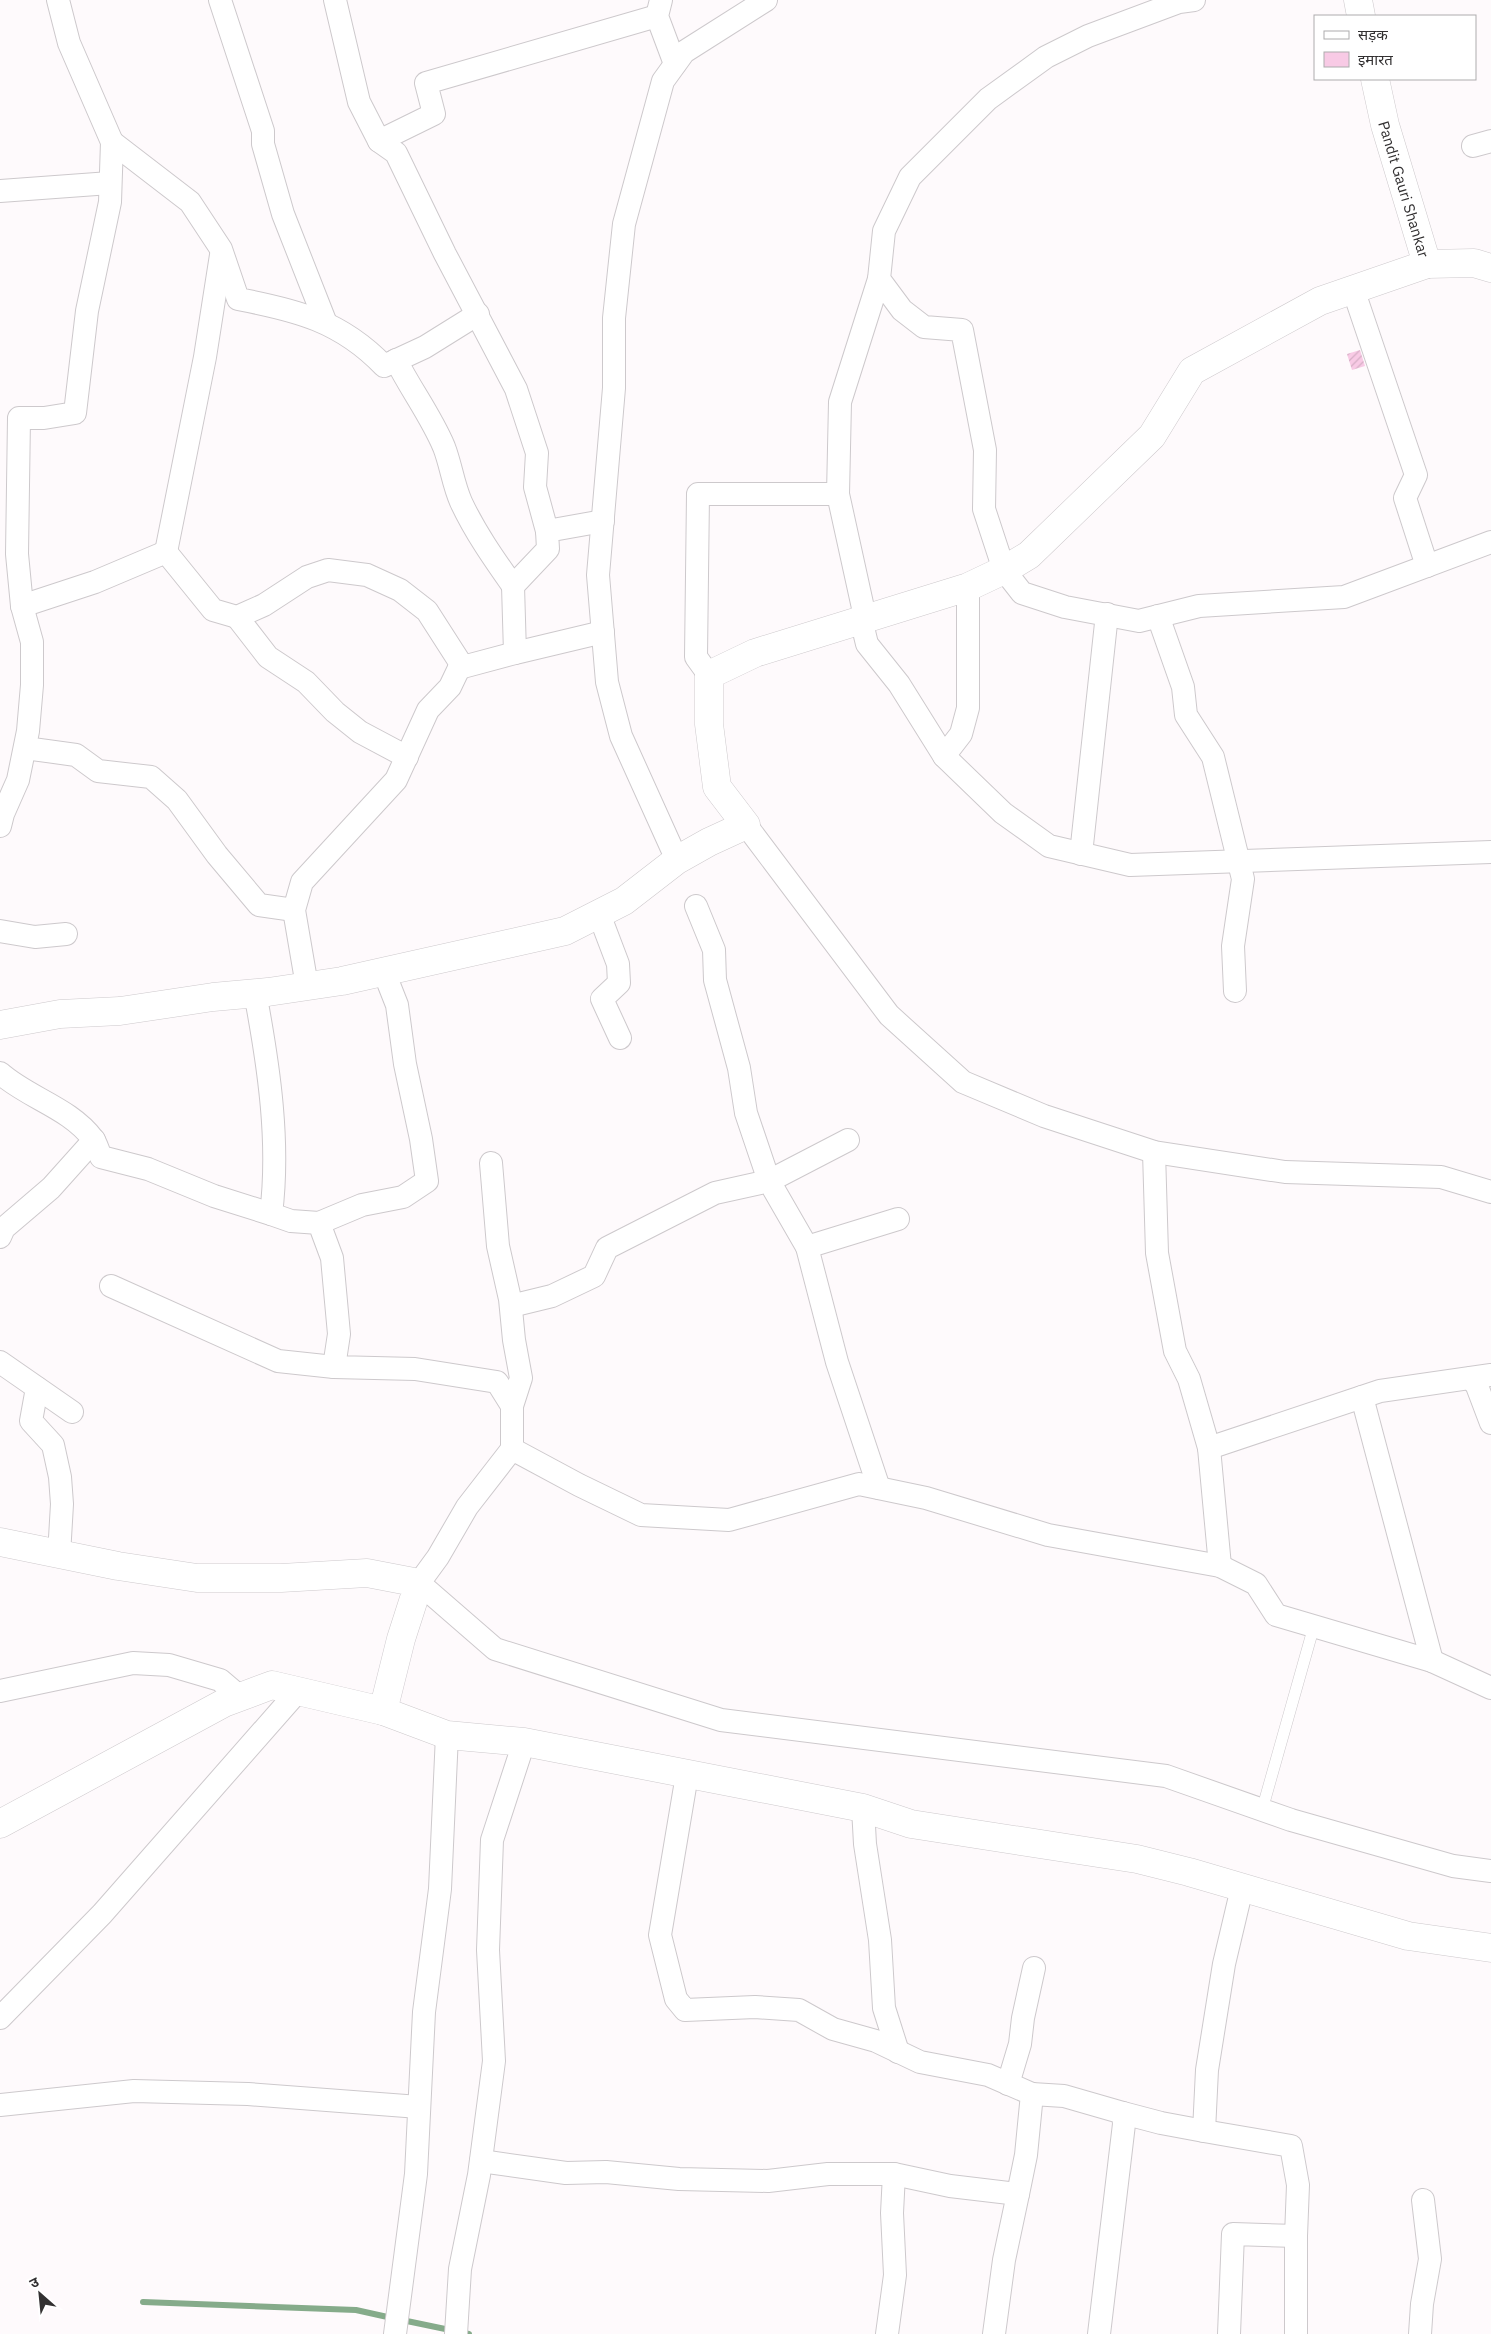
<svg xmlns="http://www.w3.org/2000/svg" width="1491" height="2334" viewBox="0 0 1491 2334" font-family="'IBM Plex Sans','Noto Sans Devanagari',sans-serif">
	<style>
		.lines { fill: none; stroke-linecap: round; stroke-linejoin: round }
		.stream { stroke: #85ab8a; stroke-width: 6 }
		.building { fill: url(#building-hatch) }
		.service-casing { stroke: #cdc9cc; stroke-width: 12 }
		.minor-casing { stroke: #cdc9cc; stroke-width: 24 }
		.tertiary-casing { stroke: #cdc9cc; stroke-width: 29 }
		.service { stroke: #fff; stroke-width: 11 }
		.minor { stroke: #fff; stroke-width: 22 }
		.tertiary { stroke: #fff; stroke-width: 28 }
		.labels { text-anchor: middle; dominant-baseline: central; stroke-width: 4; stroke-linejoin: round; paint-order: stroke }
		.street-label { font-size: 15px; fill: #323031; stroke: #fff }
	</style>
	<defs>
		<pattern id="building-hatch" width="6" height="6" patternUnits="userSpaceOnUse" patternTransform="scale(1.25)"><rect width="6" height="6" fill="#f8cae5"/><path d="M-1 1l2-2M0 6l6-6M5 7l2-2" fill="none" stroke="#d5aec5"/></pattern>
	</defs>
	<rect width="100%" height="100%" fill="#fefafc"/>
	<g class="lines">
		<g class="stream">
			<path d="M143 2302 356 2310 392 2318"/>
			<path d="M402 2320 469 2334"/>
		</g>
	</g>
	<path class="building" d="M1360 350 1365 366 1352 370 1347 354Z"/>
	<g class="lines">
		<g class="service-casing">
			<path id="service" d="M1262 1810 1314 1626"/>
		</g>
		<g class="minor-casing">
			<g id="minor">
				<path d="M220 0 263 131V144L283 214 325 321"/>
				<path d="M335 0 359 102 379 141 396 153 445 254 516 389 537 453 535 487 547 531"/>
				<path d="M661 0 657 16 675 64"/>
				<path d="M1194 0 1179 2 1088 36 1046 57 988 99 910 177 884 231 879 279 902 310 924 327 962 330 985 450 984 509 1004 570 1022 593 1065 607 1139 621 1199 606 1344 597 1491 542"/>
				<path d="M379 141 434 114 426 83 657 16"/>
				<path d="M112 142 190 202 221 249 238 299C296 310 341 321 384 366L425 347 478 314"/>
				<path d="M1473 146 1491 141"/>
				<path d="M0 191 110 183"/>
				<path d="M879 279 840 402 838 494 865 617 861 619 867 644 899 684 944 756 1003 813 1049 846 1130 865 1491 852"/>
				<path d="M1353 289 1416 475 1405 498 1427 566"/>
				<path d="M396 360C411 390 431 416 444 447 451 465 453 484 461 502 475 532 494 559 513 586"/>
				<path d="M166 552 205 357 221 255"/>
				<path d="M22 606 95 582 166 552 213 610 237 617 264 605 307 577 328 570 367 575 400 590 427 611 461 664 450 687 428 710 396 780 302 882 294 910 307 986"/>
				<path d="M1158 616 1183 687 1186 715 1213 757 1243 879 1233 946 1235 991"/>
				<path d="M237 617 268 657 306 682 335 712 360 732 407 757"/>
				<path d="M515 653 603 632"/>
				<path d="M459 668 515 653 513 586 548 549 547 531 603 521"/>
				<path d="M709 675 696 657 698 494H838"/>
				<path d="M25 748 76 755 98 771 151 777 177 800 217 855 259 905 294 910"/>
				<path d="M944 756 961 734 968 708V587"/>
				<path d="M746 825 889 1015 963 1082 1044 1116 1154 1152 1285 1172 1441 1177 1491 1192"/>
				<path d="M0 826 3 814 18 780 28 731 32 685V642L22 606 17 554 19 418H44L75 413 87 311 110 202 112 142 69 43 58 0"/>
				<path d="M1081 854 1107 614"/>
				<path d="M677 860 621 736 607 682 598 575 614 388V318L624 224 663 81 684 52 766 0"/>
				<path d="M696 906 714 950 715 980 739 1068 746 1113 769 1181 848 1140"/>
				<path d="M599 914 618 964 619 983 602 999 620 1038"/>
				<path d="M0 931 35 937 66 934"/>
				<path d="M238 995 256 998C269 1068 280 1143 271 1214L291 1221 319 1223 332 1258 339 1334 334 1367 415 1369 497 1382 512 1406V1449"/>
				<path d="M0 1073C28 1098 70 1108 93 1139 97 1144 98 1151 101 1157L148 1169 214 1196 271 1214"/>
				<path d="M1154 1152 1157 1253 1175 1351 1189 1379 1209 1448 1220 1566"/>
				<path d="M491 1163 498 1246 510 1299 514 1340 521 1378 512 1406"/>
				<path d="M319 1223 362 1205 403 1197 427 1181 421 1139 405 1064 397 1005 384 972"/>
				<path d="M0 1237 4 1228 51 1188 94 1140"/>
				<path d="M111 1286 278 1361 334 1367"/>
				<path d="M511 1306 552 1296 594 1276 607 1248 715 1193 769 1181 807 1247"/>
				<path d="M0 1362 72 1412"/>
				<path d="M1471 1378 1477 1386 1491 1423"/>
				<path d="M37 1388 31 1421 53 1445 60 1477 62 1504 59 1555"/>
				<path d="M1362 1397 1432 1661"/>
				<path d="M1209 1448 1380 1391 1491 1375"/>
				<path d="M879 1488 837 1362 807 1247 898 1219"/>
				<path d="M1491 1688 1432 1661 1276 1615 1256 1584 1220 1566 1048 1535 926 1498 859 1484 729 1520 641 1515 579 1485 512 1449 467 1507 438 1557 419 1583 495 1649 721 1720 1166 1776 1291 1820 1453 1866 1491 1871"/>
				<path d="M0 1691 133 1663 169 1665 220 1680 240 1697"/>
				<path d="M687 1775 660 1935 676 1999 685 2010 755 2007 799 2010 833 2029 876 2041 920 2062 988 2075 1032 2094 1026 2155 1018 2194 950 2186 894 2174"/>
				<path d="M863 1808 865 1844 880 1940 884 2008 898 2052"/>
				<path d="M0 2018 102 1914 298 1691"/>
				<path d="M1008 2084 1020 2044 1023 2018 1034 1968"/>
				<path d="M1032 2094 1064 2096 1123 2113 1124 2124 1099 2334"/>
				<path d="M0 2105 134 2091 248 2094 419 2107"/>
				<path d="M1123 2113 1161 2123 1204 2131 1207 2070 1224 1964 1242 1888"/>
				<path d="M1204 2131 1291 2146 1298 2185 1296 2236 1233 2234 1229 2334"/>
				<path d="M481 2161 566 2173 606 2172 679 2179 768 2181 828 2174H894L892 2213 895 2275 887 2334"/>
				<path d="M395 2334 416 2174 424 2012 440 1889 447 1735"/>
				<path d="M456 2334 460 2269 479 2175 494 2061 488 1950 492 1840 524 1742"/>
				<path d="M994 2334 1004 2260 1018 2194"/>
				<path d="M1296 2334V2236"/>
				<path d="M1420 2334 1422 2304 1430 2259 1423 2200"/>
			</g>
		</g>
		<g class="tertiary-casing">
			<g id="tertiary">
				<path d="M1358 0 1361 16"/>
				<path id="s1" d="M1375 79 1385 125 1427 264 1474 263 1491 268"/>
				<path d="M0 1025 60 1014 120 1011 213 997 268 992 342 981 565 931 624 901 677 860 709 842 746 825 717 787 709 724V675L755 653 968 587 1004 570 1029 555 1152 436 1192 371 1320 301 1427 264"/>
				<path d="M0 1542 118 1566 197 1578H281L367 1573 419 1583 401 1639 383 1711 447 1735 524 1742 863 1808 911 1824 1137 1859 1189 1872 1408 1936 1491 1948"/>
				<path d="M0 1824 224 1703 272 1685 383 1711"/>
			</g>
		</g>
		<use href="#service" class="service"/>
		<use href="#minor" class="minor"/>
		<use href="#tertiary" class="tertiary"/>
	</g>
	<g class="labels">
		<g class="street-label">
			<text stroke="none"><textPath href="#s1" startOffset="114">Pandit Gauri Shankar</textPath></text>
		</g>
	</g>
	<rect x="1314" y="15" width="162" height="65" fill="#ffffff" stroke="#adacad"/>
	<rect x="1324" y="31" width="25" height="8" fill="#ffffff" stroke="#adacad"/>
	<text x="1358" y="40" font-size="15" fill="#323031">सड़क</text>
	<rect x="1324" y="52" width="25" height="15" fill="#f8cae5" stroke="#adacad"/>
	<text x="1358" y="65" font-size="15" fill="#323031">इमारत</text>
	<g transform="translate(40 2294) rotate(333)" stroke="#ffffff" stroke-width="4" paint-order="stroke">
	<path d="M0-4L9 19L0 12L-9 19Z" fill="#323031"/>
	<text y="-8" font-size="14" font-weight="bold" text-anchor="middle" fill="#323031">उ</text>
	</g>
</svg>
